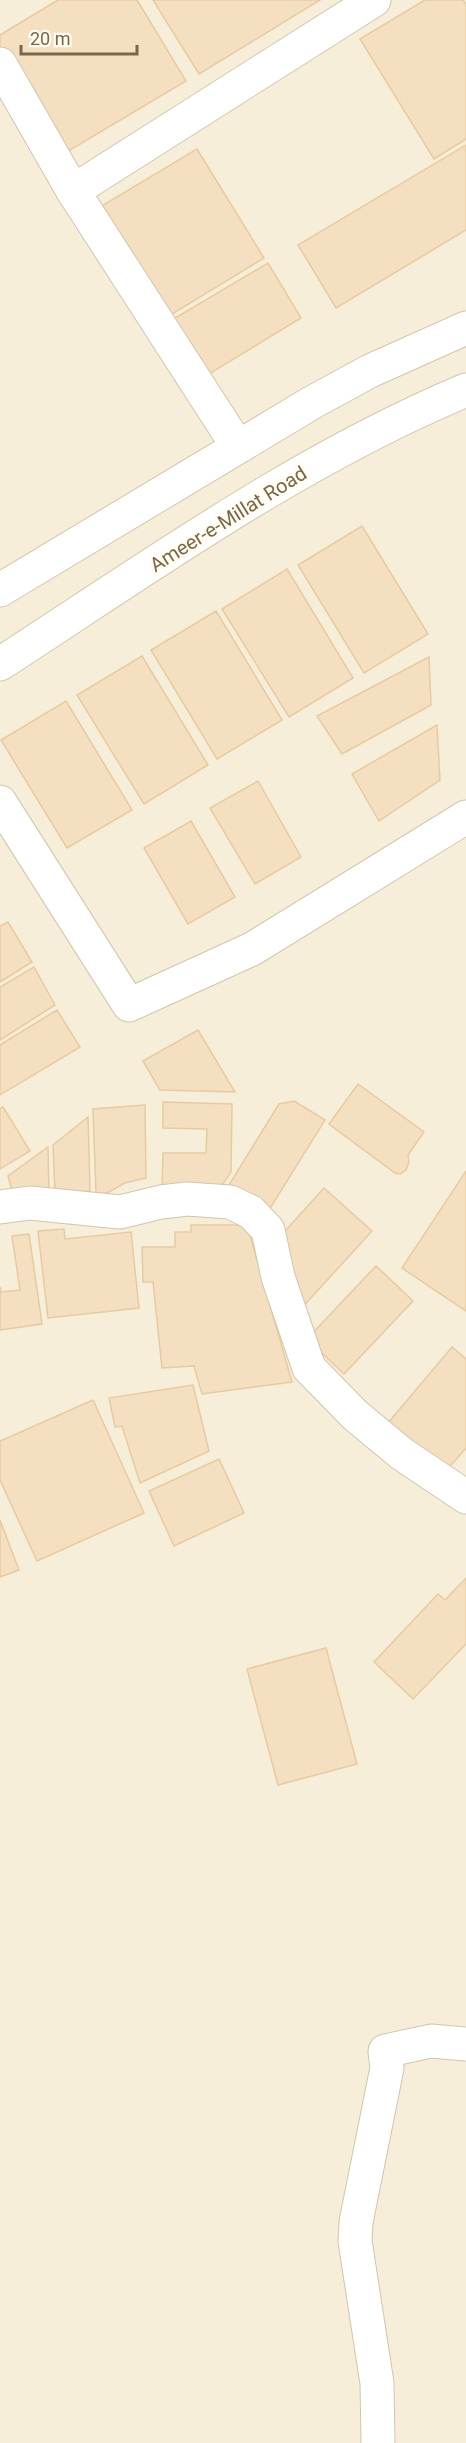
<svg xmlns="http://www.w3.org/2000/svg" width="466" height="2443" viewBox="0 0 466 2443" font-family="Roboto,sans-serif">
	<style>
		.residential { fill: #f6eed8 }
		.building { fill: #f4e0c0; stroke: #e8caa0; stroke-width: 1.5 }
		.lines { fill: none; stroke-linecap: round; stroke-linejoin: round }
		.street-casing { stroke: #d1c5ae; stroke-width: 35 }
		.secondary-casing { stroke: #d4c6ac; stroke-width: 35 }
		.street { stroke: #fff; stroke-width: 33 }
		.secondary { stroke: #fff; stroke-width: 33 }
		.labels { text-anchor: middle; dominant-baseline: central; stroke-width: 6; stroke-linejoin: round; paint-order: stroke }
		.street-label { font-size: 20px; fill: #7a664b; stroke: #fffcf1 }
	</style>
	<rect width="100%" height="100%" fill="#fdfaea"/>
	<rect class="residential" x="0" y="0" width="466" height="2443"/>
	<g class="building">
		<path d="M58 0H137L186 81 60 156 0 58V35Z"/>
		<path d="M153 0H320L199 74Z"/>
		<path d="M425 0H463L466 4V139L434 159 360 39Z"/>
		<path d="M466 145V230L336 308 298 245Z"/>
		<path d="M197 149 264 258 159 322 100 207Z"/>
		<path d="M268 263 301 318 199 380 165 324Z"/>
		<path d="M362 526 428 634 364 673 298 565Z"/>
		<path d="M287 569 353 678 289 717 222 609Z"/>
		<path d="M216 611 282 720 217 759 151 650Z"/>
		<path d="M142 656 208 765 144 804 77 695Z"/>
		<path d="M429 657 431 705 342 754 317 716Z"/>
		<path d="M66 701 132 810 67 848 1 740Z"/>
		<path d="M437 725 440 780 379 821 352 774Z"/>
		<path d="M258 781 301 857 255 884 210 808Z"/>
		<path d="M191 821 235 897 188 924 144 848Z"/>
		<path d="M8 922 32 962 0 982V926Z"/>
		<path d="M34 967 55 1005 0 1040V987Z"/>
		<path d="M57 1010 80 1047 0 1095V1045Z"/>
		<path d="M198 1030 235 1092 160 1090 143 1061Z"/>
		<path d="M358 1084 424 1132 408 1155 409 1162 406 1170 400 1174 395 1173 329 1124Z"/>
		<path d="M294 1101 325 1120 269 1210 229 1185 279 1104Z"/>
		<path d="M163 1102 232 1104 231 1172 223 1184 213 1188 162 1187 163 1153H206L207 1129 163 1128Z"/>
		<path d="M145 1105 146 1178 125 1183 107 1193 96 1194 93 1109Z"/>
		<path d="M3 1107 30 1151 0 1169V1109Z"/>
		<path d="M88 1117 90 1191 55 1193 53 1145Z"/>
		<path d="M48 1147 49 1197 14 1198 8 1176Z"/>
		<path d="M466 1171V1311L402 1268Z"/>
		<path d="M324 1188 372 1231 298 1312 276 1241Z"/>
		<path d="M191 1225H247L292 1382 202 1394 194 1366 162 1368 153 1282H143L142 1247H175V1232H191Z"/>
		<path d="M64 1229 65 1239 131 1232 139 1308 48 1318 38 1231Z"/>
		<path d="M29 1234 42 1324 0 1330V1287L1 1292 20 1290 12 1236Z"/>
		<path d="M376 1266 413 1301 344 1374 307 1339Z"/>
		<path d="M452 1347 466 1359V1448L445 1472 388 1423Z"/>
		<path d="M193 1385 209 1451 140 1483 122 1426 115 1427 109 1398Z"/>
		<path d="M93 1400 144 1513 37 1561 0 1480V1441Z"/>
		<path d="M219 1459 244 1513 174 1546 149 1491Z"/>
		<path d="M0 1520 19 1570 0 1577Z"/>
		<path d="M466 1578V1644L413 1699 374 1662 438 1594 445 1600Z"/>
		<path d="M326 1648 357 1764 278 1785 247 1669Z"/>
	</g>
	<g class="lines">
		<g class="street-casing">
			<g id="street">
				<path d="M0 64 73 191 238 447"/>
				<path d="M73 191 374 0"/>
				<path d="M0 802 129 1005 252 949 466 817"/>
				<path d="M0 1207 30 1203 120 1212 161 1202 187 1199 230 1202 251 1212 268 1230 278 1277 309 1368 355 1415 402 1454 466 1497"/>
				<path d="M378 2443 377 2383 355 2241 356 2222 387 2068 385 2051 431 2041 466 2044"/>
			</g>
		</g>
		<g class="secondary-casing">
			<g id="secondary">
				<path d="M0 590 313 402 370 371 466 328"/>
				<path d="M0 664C151 566 299 460 466 390"/>
			</g>
		</g>
		<use href="#street" class="street"/>
		<use href="#secondary" class="secondary"/>
	</g>
	<g class="labels">
		<g class="street-label">
			<text transform="translate(228 519) rotate(-32)">Ameer-e-Millat Road</text>
		</g>
	</g>
	<path d="M21 45v9h116v-9" fill="none" stroke="#7a664b" stroke-width="3"/>
	<text x="30" y="45" font-size="18" fill="#7a664b" stroke="#fffcf1" stroke-width="4.5" paint-order="stroke">20 m</text>
</svg>
